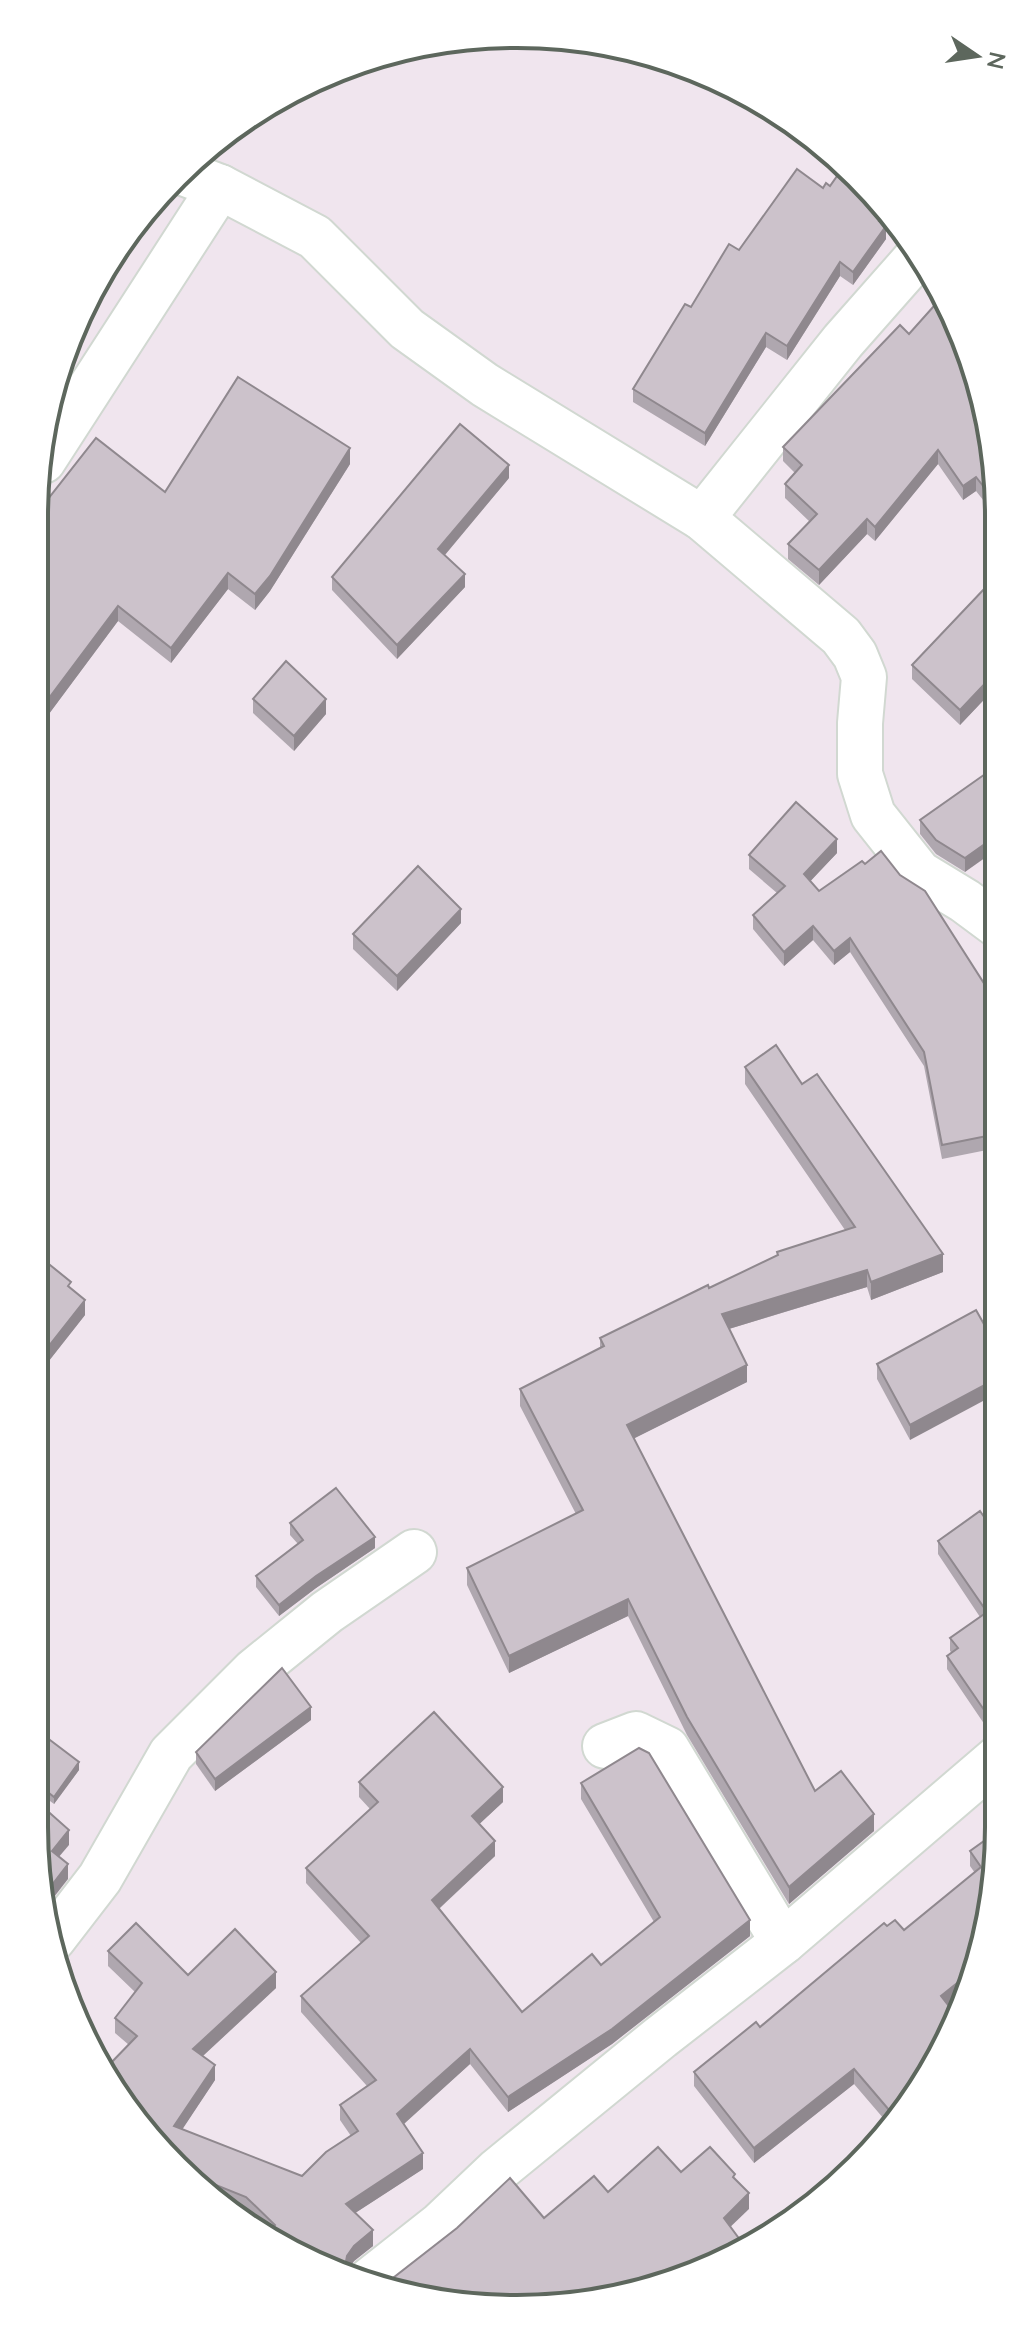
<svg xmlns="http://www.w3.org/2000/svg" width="1033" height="2343" viewBox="0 0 1033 2343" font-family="Lato,sans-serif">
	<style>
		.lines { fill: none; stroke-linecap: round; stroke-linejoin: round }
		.minor-casing { stroke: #d1d8d1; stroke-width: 48 }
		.minor { stroke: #fff; stroke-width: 44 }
		.wall { fill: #afa7af }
		.shaded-wall { fill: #8f888e }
		.building { fill: #ccc2cb; stroke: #8f888e; stroke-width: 2 }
		.rim { fill: none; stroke: #5d675d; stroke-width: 4 }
	</style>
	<rect width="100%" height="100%" fill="#f0e5ee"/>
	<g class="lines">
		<g class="minor-casing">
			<g id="minor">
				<path d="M186 174 220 187 315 237 407 329 485 385 702 518 841 636 855 655 864 677 860 723V774L873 815 919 873 965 901 996 924"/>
				<path d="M43 461 220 187"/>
				<path d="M702 518 843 341 918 256"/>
				<path d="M605 1746 636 1734 667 1749 783 1942"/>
				<path d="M53 1939 100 1878 171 1754 254 1671 327 1612 414 1552"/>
				<path d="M370 2280 441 2224 498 2170 661 2037 783 1942 999 1757"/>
			</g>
		</g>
		<use href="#minor" class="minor"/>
	</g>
	<g class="wall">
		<path d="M823 188 885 225 886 239 853 285 840 276 787 360 766 347 705 446 633 402V389L691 307 739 250Z"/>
		<path d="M900 325 995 453V515L976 491 963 500 938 464 875 541 867 534 819 585 788 559V544L810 522 785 498V484L795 473 783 461V447Z"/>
		<path d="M350 464 270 591 255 610 228 589 171 663 118 621 34 734V516L37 513Z"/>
		<path d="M509 478 445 555 465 587 397 659 332 590V577Z"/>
		<path d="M995 576 996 687 960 725 912 679V665L985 589V585Z"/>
		<path d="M253 699 326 714 294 751 253 713Z"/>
		<path d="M996 768 965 872 936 854 920 834V820Z"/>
		<path d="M837 853 810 881 819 891 997 1046V1148L942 1159 924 1066 850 952 834 965 813 940 784 966 753 929V915L777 893 749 869V855Z"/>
		<path d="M461 923 397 991 353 949V934Z"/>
		<path d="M745 1067 802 1084 943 1272 871 1300 867 1287 729 1329 747 1382 634 1438 815 1791 874 1831 789 1904 687 1735 628 1616 509 1673 467 1585V1568L576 1514 520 1406V1389L600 1348V1338L709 1288 777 1255V1252L845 1230 745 1084Z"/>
		<path d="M34 1252 71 1289 85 1315 37 1376 34 1374Z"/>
		<path d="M976 1310 910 1440 877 1379V1364Z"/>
		<path d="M290 1523 375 1548 316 1588 279 1616 256 1587V1576L298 1544 290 1535Z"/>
		<path d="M998 1537V1733L991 1734 947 1669V1656L952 1653 950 1651V1638L980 1617 938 1554V1541Z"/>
		<path d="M311 1720 215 1791 196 1764V1752Z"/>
		<path d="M34 1762 79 1770 54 1804 34 1789Z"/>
		<path d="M359 1782 503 1802 479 1824 495 1856 439 1909 522 2012 601 1965 654 1922 581 1799V1783L750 1936 612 2044 508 2112 470 2064 404 2124 423 2169 355 2213 373 2246 354 2261 347 2271 268 2234 246 2212 227 2205 153 2144 129 2045 115 2033V2018L135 1992 108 1966V1951L188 1975 276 1988 203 2056 215 2080 182 2129 302 2176 351 2136 340 2120V2105L367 2086 301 2012V1996L361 1943 306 1883V1868L370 1809 359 1797Z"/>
		<path d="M998 1831 973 1982 970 1987 948 2005 955 2014 890 2126 854 2084 754 2163 694 2086V2072L760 2027 887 1926 904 1930 975 1873 970 1866V1851Z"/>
	</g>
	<g class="shaded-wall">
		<path d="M886 210 892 216 879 234V221Z"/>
		<path d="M886 226V239L853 285V272Z"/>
		<path d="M840 262V276L787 360V346Z"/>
		<path d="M766 333V347L705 446V433Z"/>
		<path d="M350 448V464L270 591 255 610V594Z"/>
		<path d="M938 450V464L875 541V527Z"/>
		<path d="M509 465V478L438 563V549Z"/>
		<path d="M976 477V491L963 500V486Z"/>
		<path d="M867 519V534L819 585V570Z"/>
		<path d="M228 573V589L171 663V648Z"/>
		<path d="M465 574V587L397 659V645Z"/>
		<path d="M118 606V621L34 734V718Z"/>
		<path d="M995 673 996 687 960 725V710Z"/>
		<path d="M326 699V714L294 751V736Z"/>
		<path d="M996 836V850L965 872V858Z"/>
		<path d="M837 839V853L804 888V874Z"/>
		<path d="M461 909V923L397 991V976Z"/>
		<path d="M813 926V940L784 966V952Z"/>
		<path d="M850 938V952L834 965V951Z"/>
		<path d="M943 1254V1272L871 1300V1282Z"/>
		<path d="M867 1270V1287L722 1331V1314Z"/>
		<path d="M85 1300V1315L37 1376V1361Z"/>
		<path d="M747 1365V1382L627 1442V1425Z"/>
		<path d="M998 1378V1393L910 1440V1425Z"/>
		<path d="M375 1537V1548L316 1588 279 1616V1605L316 1576Z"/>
		<path d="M628 1599V1616L509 1673V1656Z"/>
		<path d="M311 1707V1720L215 1791V1779Z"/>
		<path d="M79 1762V1770L54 1804V1797Z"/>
		<path d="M503 1787V1802L472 1831V1816Z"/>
		<path d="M874 1814V1831L789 1904V1887Z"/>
		<path d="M69 1830V1845L52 1865V1851Z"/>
		<path d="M495 1841V1856L432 1915V1900Z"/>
		<path d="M68 1864V1879L47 1906 45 1894Z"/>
		<path d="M750 1920V1936L612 2044 508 2112V2097Z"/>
		<path d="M976 1968 973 1982 970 1987 941 2011V1996Z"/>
		<path d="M276 1972V1988L193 2065V2049Z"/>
		<path d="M470 2049V2064L397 2130V2114Z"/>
		<path d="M215 2065V2080L174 2142V2126Z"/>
		<path d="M854 2069V2084L754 2163V2148Z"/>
		<path d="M423 2153V2169L346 2219V2204Z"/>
		<path d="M749 2193V2209L724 2233V2218Z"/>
		<path d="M373 2230V2246L354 2261 347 2271H345L347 2256 354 2246Z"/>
	</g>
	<g class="building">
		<path d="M797 169 823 188 826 183 830 186 842 169 886 210 879 221 886 226 853 272 840 262 787 346 766 333 705 433 633 389 685 304 691 307 729 244 739 250Z"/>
		<path d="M942 297 962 331 995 453V501L976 477 963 486 938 450 875 527 867 519 819 570 788 544 817 514 785 484 802 465 783 447 900 325 909 334Z"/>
		<path d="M238 377 350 448 270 576 255 594 228 573 171 648 118 606 34 718 35 511 37 513 96 438 165 492Z"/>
		<path d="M460 424 509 465 438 549 465 574 397 645 332 577Z"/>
		<path d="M995 576V673L960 710 912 665 986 587 985 585Z"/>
		<path d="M286 661 326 699 294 736 253 699Z"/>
		<path d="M996 768V836L965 858 936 840 920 820 988 772Z"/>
		<path d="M796 802 837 839 804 874 819 891 862 861 865 864 881 851 900 875 925 891 985 985 997 1046V1134L942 1145 924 1052 850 938 834 951 813 926 784 952 753 915 785 886 749 855Z"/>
		<path d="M418 866 461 909 397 976 353 934Z"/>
		<path d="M776 1045 802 1084 817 1074 943 1254 871 1282 867 1270 722 1314 747 1365 627 1425 815 1791 841 1771 874 1814 789 1887 687 1717 628 1599 509 1656 467 1568 583 1510 520 1389 604 1346 600 1338 708 1285 709 1288 778 1255 777 1252 855 1227 745 1067Z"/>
		<path d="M34 1252 71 1282 68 1286 85 1300 37 1361 34 1359Z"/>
		<path d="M976 1310 998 1349V1378L910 1425 877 1364Z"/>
		<path d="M336 1488 375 1537 316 1576 279 1605 256 1576 303 1540 290 1523Z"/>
		<path d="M980 1511 998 1537 999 1719 991 1720 947 1656 958 1648 950 1638 987 1612 938 1541Z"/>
		<path d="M282 1668 311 1707 215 1779 196 1752Z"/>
		<path d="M434 1712 503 1787 472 1816 495 1841 432 1900 522 2012 592 1954 601 1965 660 1917 581 1783 639 1748 649 1753 750 1920 612 2029 508 2097 470 2049 397 2114 423 2153 346 2204 373 2230 354 2246 347 2256 345 2267 347 2271 275 2244 266 2237 275 2225 246 2197 201 2179 199 2182 153 2144 108 2066 137 2036 115 2018 142 1983 108 1951 136 1923 188 1975 235 1929 276 1972 193 2049 215 2065 174 2126 302 2176 326 2152 358 2131 340 2105 376 2080 301 1996 369 1936 306 1868 378 1802 359 1782Z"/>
		<path d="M50 1740 79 1762 54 1797 34 1781V1762Z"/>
		<path d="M34 1799 69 1830 52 1851 68 1864 45 1894 34 1826Z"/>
		<path d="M998 1831 976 1968 941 1996 955 2014 895 2117 854 2069 754 2148 694 2072 756 2022 760 2027 884 1923 887 1926 895 1920 904 1930 981 1867 970 1851Z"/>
		<path d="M658 2147 681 2172 710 2147 735 2174 733 2177 749 2193 724 2218 746 2248 580 2305 423 2300 384 2285 457 2228 510 2178 544 2218 594 2176 608 2192Z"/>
	</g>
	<path d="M0 0H1033V2343H0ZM516 48H517A468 468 0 0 1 985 516V1827A468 468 0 0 1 517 2295H516A468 468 0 0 1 48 1827V516A468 468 0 0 1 516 48Z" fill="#fff" fill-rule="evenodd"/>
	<path class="rim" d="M516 48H517A468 468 0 0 1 985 516V1827A468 468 0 0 1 517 2295H516A468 468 0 0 1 48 1827V516A468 468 0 0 1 516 48Z"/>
	<g transform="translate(977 56) rotate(103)" stroke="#ffffff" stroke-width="6" paint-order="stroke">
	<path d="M0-6L14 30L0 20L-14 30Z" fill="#5d675d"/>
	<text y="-12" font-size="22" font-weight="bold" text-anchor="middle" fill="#5d675d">N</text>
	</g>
</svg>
